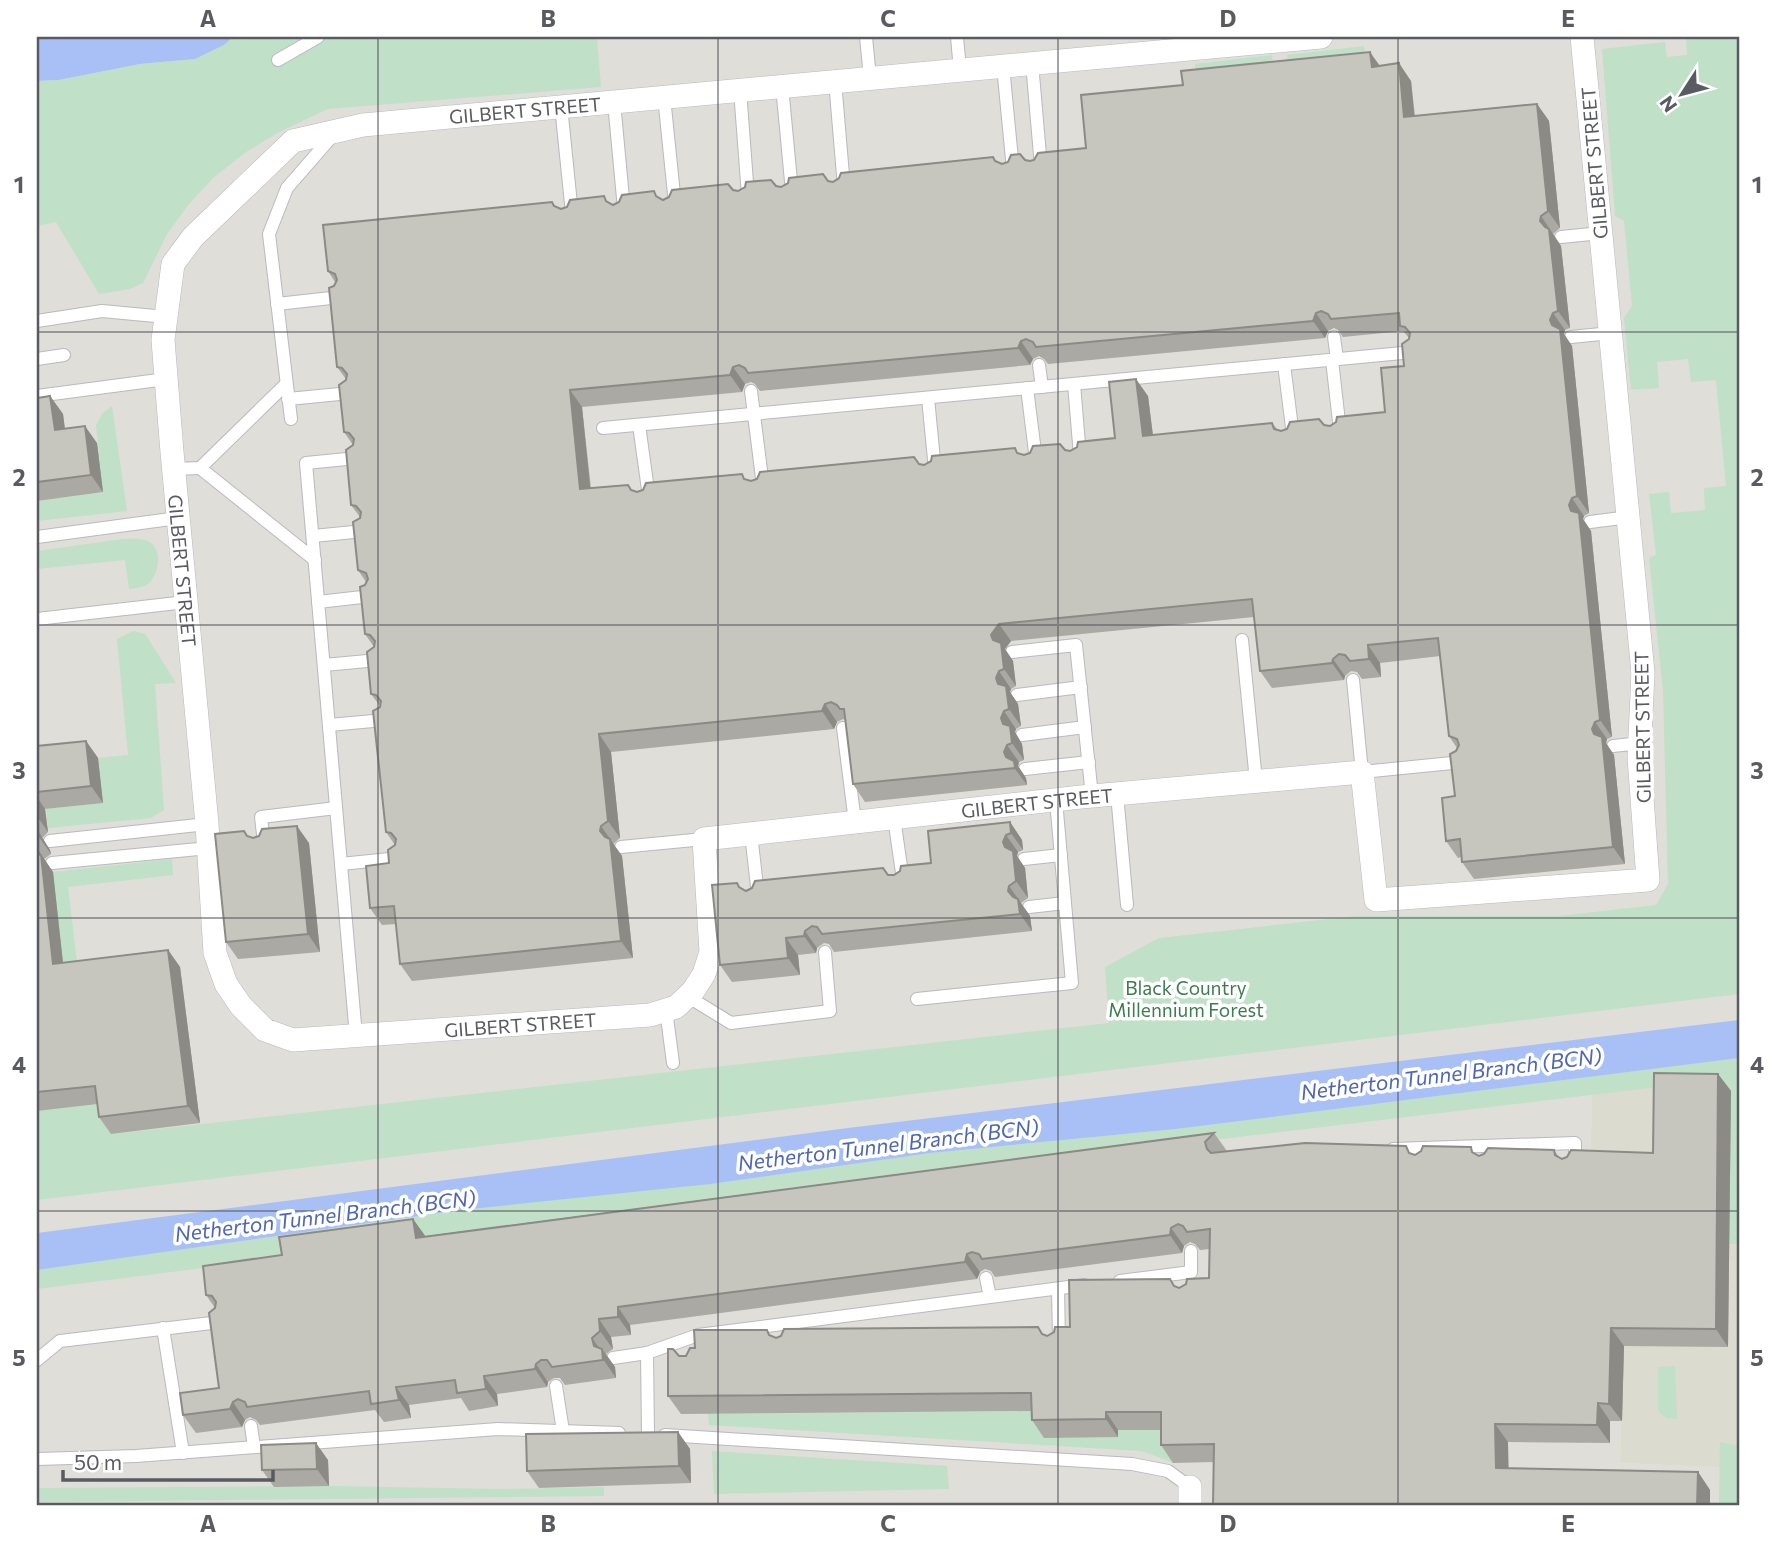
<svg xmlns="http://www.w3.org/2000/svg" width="1776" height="1543" viewBox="0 0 1776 1543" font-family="Commissioner,sans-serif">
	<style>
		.industrial { fill: #dfded9 }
		.education { fill: #dbdbd0 }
		.green { fill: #c0e0c8 }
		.water { fill: #a8c0f5 }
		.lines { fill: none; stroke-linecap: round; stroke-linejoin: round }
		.service-casing { stroke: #b9b9bf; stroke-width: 14 }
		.minor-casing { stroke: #b9b9bf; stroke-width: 24 }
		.service { stroke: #fff; stroke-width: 12 }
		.minor { stroke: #fff; stroke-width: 23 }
		.wall { fill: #aaa9a3; fill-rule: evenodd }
		.shaded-wall { fill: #8b8a85 }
		.building { fill: #c6c5be; stroke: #8b8a85; stroke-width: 2; fill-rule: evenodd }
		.grid { fill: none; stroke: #5a5b61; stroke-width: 2; stroke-opacity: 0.55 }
		.labels { text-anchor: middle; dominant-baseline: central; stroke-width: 7; stroke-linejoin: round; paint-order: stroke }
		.street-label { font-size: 19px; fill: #5a5b61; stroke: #fff }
		.park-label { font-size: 19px; fill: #3d7c50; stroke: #fff }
		.water-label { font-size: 21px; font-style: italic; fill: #4e67b4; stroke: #fff }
		.neatline { fill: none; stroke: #5a5b61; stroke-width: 2.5 }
		.grid-label { font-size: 23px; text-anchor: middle; font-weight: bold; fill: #5a5b61 }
	</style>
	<rect width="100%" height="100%" fill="#ebebe1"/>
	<path class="industrial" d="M493 37H1739V1037L1592 1095 1590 1168 1628 1169 1620 1463 1739 1468V1506H37V226L56 221Z"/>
	<path class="education" d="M1739 1037V1468L1620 1463 1628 1170 1590 1168 1592 1095 1585 1056Z"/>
	<g class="green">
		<path d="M233 37H597L601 87 328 109 279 132 246 152 213 178 189 204 167 234 143 283 130 289 99 294 56 222 37 226V81L59 80 140 64 194 59 224 45Z"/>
		<path d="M1686 37H1739V994L37 1200V1111L79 1106 53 872 172 859 173 875 68 887 79 979 112 1134 1109 1023 1105 967 1159 938 1356 916H1559L1656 905 1668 884 1663 691 1649 558 1656 555 1649 494 1669 492 1671 513 1705 510 1704 488 1726 486 1716 380 1691 382 1688 359 1657 362 1659 388 1631 390 1624 318 1632 306 1624 221 1615 216 1602 49 1665 42 1667 57 1687 55Z"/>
		<path d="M1364 46 1365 55 1288 64 1287 55Z"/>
		<path d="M1272 55 1273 65 1196 73 1195 64Z"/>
		<path d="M112 406 127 511 37 521V501L103 492 96 425 102 414Z"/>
		<path d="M123 539C129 539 139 538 145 540 163 545 160 571 150 582 144 588 136 588 129 589L125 560 37 569V551Z"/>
		<path d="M133 631 145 634 176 683 155 684 164 810 151 818 48 828 46 809 103 803 98 758 128 755 117 639Z"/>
		<path d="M1739 1058V1244H1729L1731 1092 1666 1086 1222 1139 37 1289V1270L461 1210 930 1153 1176 1129Z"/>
		<path d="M1675 1366 1677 1419 1667 1418 1661 1414 1658 1409V1367Z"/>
		<path d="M1118 1410 1173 1429 1174 1463 1142 1451 709 1425 708 1414 1044 1411 1118 1436Z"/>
		<path d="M1720 1442 1739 1446V1506H1719Z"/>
		<path d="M712 1451 947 1466 949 1489 714 1494Z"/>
		<path d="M329 1486 503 1489 604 1487V1496L37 1502V1506V1488Z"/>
	</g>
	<g class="water">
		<path d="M37 37H233L224 45 195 59 140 64 59 80 37 81Z"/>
		<path d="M1739 1020V1058L1176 1129 930 1153 710 1184 461 1210 37 1270V1233L848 1128Z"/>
	</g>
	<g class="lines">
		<g class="service-casing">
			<g id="service">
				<path d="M866 37 870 78"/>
				<path d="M957 37 960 70"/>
				<path d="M278 60 318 37"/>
				<path d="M1032 63 1041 167"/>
				<path d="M1003 66 1013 170"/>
				<path d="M835 81 844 187"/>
				<path d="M782 86 792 192"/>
				<path d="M740 90 748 196"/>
				<path d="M664 97 675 204"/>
				<path d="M614 102 624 209"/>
				<path d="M561 106 572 214"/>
				<path d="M1561 237 1601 233"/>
				<path d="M277 304 340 297"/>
				<path d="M37 321 102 311 166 317"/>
				<path d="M1334 337 1337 359"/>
				<path d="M1571 337 1611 333"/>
				<path d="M37 359 64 355"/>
				<path d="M1332 360 1340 431"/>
				<path d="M1284 364 1293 436"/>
				<path d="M1039 365 1042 387"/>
				<path d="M1074 384 1080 456"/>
				<path d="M1027 388 1036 460"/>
				<path d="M751 391 763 486"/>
				<path d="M37 396 166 379"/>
				<path d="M928 398 935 470"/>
				<path d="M288 399 350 393"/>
				<path d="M291 419 269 234 287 188 334 134"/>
				<path d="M639 425 649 497"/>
				<path d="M603 428 1413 352"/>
				<path d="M200 468 315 560"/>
				<path d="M173 469 200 468 286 384"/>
				<path d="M1590 522 1629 517"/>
				<path d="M313 536 364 531"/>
				<path d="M37 537 178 518"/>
				<path d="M318 602 371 596"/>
				<path d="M37 619 186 602"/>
				<path d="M1242 640 1256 781"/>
				<path d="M1012 652 1076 645 1092 796"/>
				<path d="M324 665 378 660"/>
				<path d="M1353 680 1362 772 1462 762"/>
				<path d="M1017 695 1081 687"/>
				<path d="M329 725 384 720"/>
				<path d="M843 728 855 822"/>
				<path d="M1022 735 1085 727"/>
				<path d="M1613 746 1641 743"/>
				<path d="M1025 769 1089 762"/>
				<path d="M1117 794 1127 905"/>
				<path d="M894 818 903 880"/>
				<path d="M751 834 758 895"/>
				<path d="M50 841 207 824"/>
				<path d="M264 843 261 817 336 808"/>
				<path d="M621 847 704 839"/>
				<path d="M1024 859 1061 855"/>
				<path d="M52 863 209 848"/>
				<path d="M341 864 399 858"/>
				<path d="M1029 907 1065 903"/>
				<path d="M687 996 731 1023 830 1011 825 952"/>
				<path d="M917 999 1072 983 1056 800"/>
				<path d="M666 1010 673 1063"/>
				<path d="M356 1036 306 463 357 458"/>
				<path d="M1393 1149 1575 1143V1167"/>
				<path d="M986 1278 990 1297"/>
				<path d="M1120 1281 1191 1272V1251"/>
				<path d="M1058 1289 1059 1341"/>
				<path d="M163 1328 183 1453"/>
				<path d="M613 1358 647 1353"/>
				<path d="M37 1360 60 1341 220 1322"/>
				<path d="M556 1386 563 1431"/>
				<path d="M251 1426 254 1447"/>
				<path d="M648 1434 647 1353 698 1335 1084 1285"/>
				<path d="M665 1435 1132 1464 1168 1471 1190 1487"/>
				<path d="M37 1459 136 1456 498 1429 619 1433"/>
			</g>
		</g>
		<g class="minor-casing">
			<g id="minor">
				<path id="s1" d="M1321 37 363 125 293 141 193 237 173 264 163 340 172 452 207 824 215 953 226 984 241 1006 265 1030 293 1040 650 1015 676 1007 693 991 704 974 711 952 704 839 1081 797 1362 772 1376 900 1648 880 1639 757 1643 673 1582 37"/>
				<path d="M1190 1506V1487"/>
			</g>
		</g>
		<use href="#service" class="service"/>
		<use href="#minor" class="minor"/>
	</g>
	<g class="wall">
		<path d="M1380 66 1411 81 1415 116 1537 104 1549 121 1560 228 1553 234 1561 246 1570 328 1565 330 1564 334 1572 346 1589 513 1584 516 1583 519 1591 531 1612 737 1607 739 1606 743 1614 755 1625 864 1474 879 1462 862 1461 857 1458 858 1446 841 1455 796 1456 751 1457 748 1449 736 1440 656 1380 663 1381 677 1362 679 1357 672 1351 671 1345 676 1344 680 1272 688 1260 671 1254 617 1011 641 1005 649 1013 661 1016 686 1011 689 1010 692 1018 704 1021 726 1016 729 1015 732 1022 744 1024 760 1019 762 1018 766 1026 778 1027 785 865 802 853 784 846 721 843 719 837 722 834 729 611 752 620 838 613 844 622 856 633 958 412 981 400 964 396 924 382 925 370 908 389 863 395 845 386 832 380 706 371 694 374 647 365 634V585L366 582 358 570 360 517 351 505 353 445 344 432 346 379 337 367 335 282 328 271 556 207 561 209 608 202 613 205 658 197 663 200 733 190 738 191 828 181 833 182 997 162 1002 164 1025 160 1030 161 1086 148ZM1334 328 1338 330 1343 337 1403 331 1409 338 1404 366 1385 412 1330 426 1324 425 1281 431 1277 429 1272 423 1153 435 1148 396 1115 438 1070 451 1065 450 1024 455 1019 453 924 465 919 464 751 481 746 479 637 492 632 490 591 488 582 407 742 392 745 384 751 382 755 384 760 391 1030 365 1033 359 1039 356 1044 359 1048 364 1325 338 1328 331Z"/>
		<path d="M50 396 63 414 65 429 97 443 103 492 37 501V398Z"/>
		<path d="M86 741 98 758 103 803 45 809 48 832 42 838 50 850 51 854 44 859 53 872 63 963 168 950 180 967 200 1123 111 1134 99 1117 97 1104 37 1111V746Z"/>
		<path d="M1010 822 1022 840 1023 850 1018 852 1017 856 1025 868 1028 898 1021 903 1030 916 1032 931 834 952 829 944 824 943 817 948 816 953 798 955 800 975 732 982 720 965 741 888 746 891 888 875H894L931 863Z"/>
		<path d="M248 836 253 838 309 843 320 952 238 959 226 942Z"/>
		<path d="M1718 1074 1731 1091 1728 1347 1624 1346 1622 1421H1610V1443L1508 1442V1468L1698 1472 1710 1490V1506H1213L1214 1462 1173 1463 1161 1445V1430H1118V1437L1044 1438 1032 1420V1411L681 1414 668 1396 679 1356H686L695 1348 771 1336 776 1338 1038 1327 1043 1335 1047 1336 1175 1287 1179 1288 1209 1278 1210 1249 1200 1250 1195 1244 1190 1242 1184 1246 1182 1253 995 1277 991 1271 985 1269 980 1272 977 1279 630 1325 631 1335 611 1337 613 1349 606 1354 615 1367 616 1378 565 1385 560 1378H554L548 1382 547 1387 497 1394 498 1406 469 1411 461 1398 409 1405 411 1418 384 1422 375 1410 260 1425 256 1420 250 1417 245 1420 242 1427 196 1433 183 1415 219 1388 215 1308 206 1295 282 1255 413 1219 425 1236 1214 1133 1227 1151 1411 1154 1415 1155 1475 1154 1479 1156 1554 1150 1559 1157 1562 1159 1653 1153Z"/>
		<path d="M678 1432 690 1449 691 1483 539 1488 527 1471Z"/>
		<path d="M328 1460 329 1486 274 1487 262 1470Z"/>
	</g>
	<g class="shaded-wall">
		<path d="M1370 52 1382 69 1372 67Z"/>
		<path d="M1399 63 1411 81 1416 134 1404 117Z"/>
		<path d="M1537 104 1549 121 1560 228 1548 211Z"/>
		<path d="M1541 216 1561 246 1570 328 1558 311 1540 221Z"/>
		<path d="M1316 313 1328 331 1325 338 1313 321Z"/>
		<path d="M1553 313 1565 330 1564 334 1572 346 1589 513 1577 496 1552 325 1550 320Z"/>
		<path d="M1021 341 1033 359 1030 365 1018 348Z"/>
		<path d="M733 367 745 384 742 392 730 375Z"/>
		<path d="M1136 379 1148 396 1155 453 1143 436Z"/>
		<path d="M570 390 582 407 592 506 580 489Z"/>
		<path d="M50 396 63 414 67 447 55 430Z"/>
		<path d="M85 426 97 443 103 492 91 475Z"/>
		<path d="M1572 498 1584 516 1583 519 1591 531 1612 737 1600 720 1571 511 1569 505Z"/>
		<path d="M999 624 1011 641 1005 649 1013 661 1016 686 1004 669 991 635Z"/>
		<path d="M1368 645 1380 663 1381 677 1369 659Z"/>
		<path d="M1333 659 1345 676 1344 680 1332 663Z"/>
		<path d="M999 671 1011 689 1010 692 1018 704 1021 726 1009 709 996 678Z"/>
		<path d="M825 704 837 722 834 729 822 711Z"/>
		<path d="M1004 711 1016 729 1015 732 1022 744 1024 760 1012 743 1001 718Z"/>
		<path d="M1595 722 1607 739 1606 743 1614 755 1625 864 1613 847 1594 734 1592 729Z"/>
		<path d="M599 734 611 752 620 838 608 821Z"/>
		<path d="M86 741 98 758 103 803 91 786Z"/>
		<path d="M1007 745 1019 762 1018 766 1026 778 1027 785 1006 757 1004 752Z"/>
		<path d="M37 797 45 809 48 832 37 816Z"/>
		<path d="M1010 822 1022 840 1023 850 1011 833Z"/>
		<path d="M297 826 309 843 320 952 308 934Z"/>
		<path d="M601 826 622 856 633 958 621 941 600 831Z"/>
		<path d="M37 829 50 850 51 854 39 837 37 836Z"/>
		<path d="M1006 835 1018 852 1017 856 1025 868 1028 898 1016 881 1003 842Z"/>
		<path d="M37 848 53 872 65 981 53 964 37 855Z"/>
		<path d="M1009 886 1030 916 1032 931 1020 914 1008 891Z"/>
		<path d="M805 931 817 948 816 953 804 936Z"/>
		<path d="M786 938 798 955 800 975 788 958Z"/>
		<path d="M168 950 180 967 200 1123 188 1106Z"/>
		<path d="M1718 1074 1731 1091 1728 1347 1716 1329Z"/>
		<path d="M413 1219 426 1237 416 1238Z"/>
		<path d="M1171 1228 1184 1246 1182 1253 1170 1235Z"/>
		<path d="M967 1254 980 1272 977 1279 965 1262Z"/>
		<path d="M618 1307 630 1325 631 1335 618 1317Z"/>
		<path d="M599 1319 611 1337 613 1349 600 1331Z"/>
		<path d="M1611 1328 1624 1346 1622 1421 1609 1404Z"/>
		<path d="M592 1338 602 1352V1349L615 1367 616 1378 594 1346Z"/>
		<path d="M536 1364 548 1382 547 1387 535 1369Z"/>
		<path d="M484 1376 497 1394 498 1406 486 1389Z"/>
		<path d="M396 1387 409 1405 411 1418 399 1400Z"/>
		<path d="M233 1402 245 1420 242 1427 230 1409Z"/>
		<path d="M1598 1403 1610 1421V1443L1597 1425Z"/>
		<path d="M1106 1412 1118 1430V1437L1106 1419Z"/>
		<path d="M1495 1424 1508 1442 1509 1485 1496 1468Z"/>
		<path d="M678 1432 690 1449 691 1483 679 1466Z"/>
		<path d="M316 1443 328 1460 329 1486 317 1469Z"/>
		<path d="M1698 1472 1710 1490V1506H1697Z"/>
	</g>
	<g class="building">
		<path d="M1370 52 1372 67 1399 63 1404 117 1537 104 1548 211 1541 216 1540 221 1545 227 1549 229 1558 311 1553 313 1550 320 1552 325 1560 329 1577 496 1572 498 1569 505 1571 511 1579 513 1600 720 1595 722 1592 729 1594 734 1602 737 1613 847 1462 862 1460 839 1446 841 1442 798 1455 796 1450 754 1456 751 1459 745 1457 739 1449 736 1438 638 1368 645 1369 659 1350 661 1345 655 1339 654 1333 659 1332 663 1260 671 1252 599 999 624 991 635 993 640 1001 643 1004 669 999 671 996 678 998 684 1006 686 1009 709 1004 711 1001 718 1003 724 1010 726 1012 743 1007 745 1004 752 1006 757 1014 761 1015 768 853 784 844 709H840L837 705 831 702 825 704 822 711 599 734 608 821 601 826 600 831 605 837 610 839 621 941 400 964 394 906 370 908 366 866 389 863 388 850 395 845 396 839 391 833 386 832 373 711 380 707 381 701 376 695 371 694 367 652 374 647 375 641 370 635 365 634 360 587 365 585 368 579 366 573 358 570 353 522 360 518 361 512 356 506 351 505 346 450 353 445 354 439 349 433 344 432 339 385 346 380 347 374 342 368 337 367 329 288 334 286 337 280 335 274 328 271 323 225 552 202 554 206 561 209 567 207 570 200 604 196 606 201 613 205 619 202 622 195 654 191 656 196 663 200 669 197 672 190 728 184 733 190 738 191 745 187 746 182 771 180 776 186 781 187 788 183 789 178 823 174 828 181 833 182 839 178 841 173 993 157 995 161 1002 164 1008 162 1011 155 1020 154 1025 160 1030 161 1034 160 1038 153 1086 148 1081 95 1183 85 1181 71ZM1321 311 1328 314 1331 319 1399 313 1400 326 1405 327 1410 333 1409 339 1402 344 1404 366 1381 368 1385 412 1337 417 1336 422 1330 426 1324 425 1319 419 1290 422 1287 429 1281 431 1274 429 1272 423 1143 436 1136 379 1109 382 1115 438 1078 442 1077 447 1070 451 1065 450 1060 444 1033 446 1030 453 1024 455 1017 453 1015 448 932 456 931 461 924 465 919 464 914 457 760 472 757 479 751 481 744 479 742 474 646 483 643 490 637 492 631 490 628 485 580 489 570 390 730 375 733 367 739 365 745 368 748 373 1018 348 1021 341 1026 339 1033 342 1036 347 1313 321 1316 313Z"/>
		<path d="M50 396 55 430 85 426 91 475 37 482V398Z"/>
		<path d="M86 741 91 786 37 792V746Z"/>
		<path d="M1010 822 1011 833 1006 835 1003 842 1005 847 1013 851 1016 881 1009 886 1008 891 1013 897 1018 899 1020 914 822 934 817 927 812 926 805 931 804 936 786 938 788 958 720 965 712 885 737 883 739 887 746 891 752 888 755 881 883 868 888 875H894L900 871 901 866 931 863 928 831Z"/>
		<path d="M297 826 308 934 226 942 215 834 244 831 247 836 253 838 259 836 262 829Z"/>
		<path d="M37 854 41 855 53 964 168 950 188 1106 99 1117 95 1086 37 1092Z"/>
		<path d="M1654 1073 1718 1074 1716 1329 1611 1328 1609 1404 1598 1403 1597 1425 1495 1424 1496 1468 1698 1472 1697 1506H1213L1214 1444 1161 1445V1412H1106V1419L1032 1420 1031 1393 668 1396V1349H673L679 1356H686L690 1348H695L694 1330H767L769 1335 776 1338 781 1336 784 1329 1038 1327 1042 1334 1047 1336 1054 1332 1055 1327H1070L1069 1280 1170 1279 1174 1286 1179 1288 1186 1284 1187 1279 1209 1278 1210 1229 1187 1232 1183 1226 1178 1224 1171 1228 1170 1235 982 1259 979 1254 972 1252 967 1254 965 1262 618 1307V1317L599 1319 600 1331 592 1338 594 1346 602 1349 603 1360 552 1367 547 1360H541L536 1364 535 1369 484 1376 486 1389 457 1393 455 1380 396 1387 399 1400 371 1404 369 1391 247 1407 245 1402 238 1399 233 1402 230 1409 183 1415 180 1393 219 1388 209 1313 215 1308 216 1302 212 1296 206 1295 203 1266 282 1255 279 1237 413 1219 416 1238 1214 1133 1205 1142 1207 1149 1211 1153 1305 1143 1406 1146 1409 1153 1415 1155 1421 1151 1423 1146 1471 1147 1472 1152 1479 1156 1484 1154 1488 1148 1554 1150 1555 1155 1562 1159 1567 1157 1571 1150 1653 1153Z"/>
		<path d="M678 1432 679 1466 527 1471 526 1434Z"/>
		<path d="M316 1443 317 1469 262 1470 261 1445Z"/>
	</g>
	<path class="grid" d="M378 37V1506M718 37V1506M1058 37V1506M1398 37V1506M37 332H1739M37 625H1739M37 918H1739M37 1211H1739"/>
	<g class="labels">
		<g class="street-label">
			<text transform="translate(525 110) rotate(-5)">GILBERT STREET</text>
			<text transform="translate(1594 163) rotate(-95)">GILBERT STREET</text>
			<text stroke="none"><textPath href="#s1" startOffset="1514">GILBERT STREET</textPath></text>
			<text transform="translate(1642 727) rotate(-91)">GILBERT STREET</text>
			<text stroke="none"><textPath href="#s1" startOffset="2921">GILBERT STREET</textPath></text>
			<text stroke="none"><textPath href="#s1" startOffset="2249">GILBERT STREET</textPath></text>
		</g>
		<g class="park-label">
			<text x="1186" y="987">Black Country<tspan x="1186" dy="22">Millennium Forest</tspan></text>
		</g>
		<g class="water-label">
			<text transform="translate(1451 1073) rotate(-7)">Netherton Tunnel Branch (BCN)</text>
			<text transform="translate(888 1144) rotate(-7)">Netherton Tunnel Branch (BCN)</text>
			<text transform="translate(325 1215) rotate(-7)">Netherton Tunnel Branch (BCN)</text>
		</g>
	</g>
	<rect width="1776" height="1543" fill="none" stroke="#ffffff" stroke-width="77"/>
	<g transform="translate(1682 94) rotate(234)" stroke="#ffffff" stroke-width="5" paint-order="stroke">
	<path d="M0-5L12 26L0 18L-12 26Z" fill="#5a5b61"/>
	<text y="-10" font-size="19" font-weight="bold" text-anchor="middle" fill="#5a5b61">N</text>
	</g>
	<path d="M63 1470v10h210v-10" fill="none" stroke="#5a5b61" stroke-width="3.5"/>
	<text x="74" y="1470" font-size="21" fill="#5a5b61" stroke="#ffffff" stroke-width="5" paint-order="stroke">50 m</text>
	<rect x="38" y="38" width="1700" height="1466" class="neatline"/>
	<g class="grid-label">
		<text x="208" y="27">A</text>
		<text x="548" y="27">B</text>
		<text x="888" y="27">C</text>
		<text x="1228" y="27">D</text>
		<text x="1568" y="27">E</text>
		<text x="19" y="193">1</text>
		<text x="1757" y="193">1</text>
		<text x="19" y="486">2</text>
		<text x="1757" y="486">2</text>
		<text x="19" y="779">3</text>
		<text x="1757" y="779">3</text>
		<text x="19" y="1073">4</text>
		<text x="1757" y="1073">4</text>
		<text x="19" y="1366">5</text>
		<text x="1757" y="1366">5</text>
		<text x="208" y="1532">A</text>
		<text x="548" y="1532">B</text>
		<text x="888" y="1532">C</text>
		<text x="1228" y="1532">D</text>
		<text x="1568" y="1532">E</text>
	</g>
</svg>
